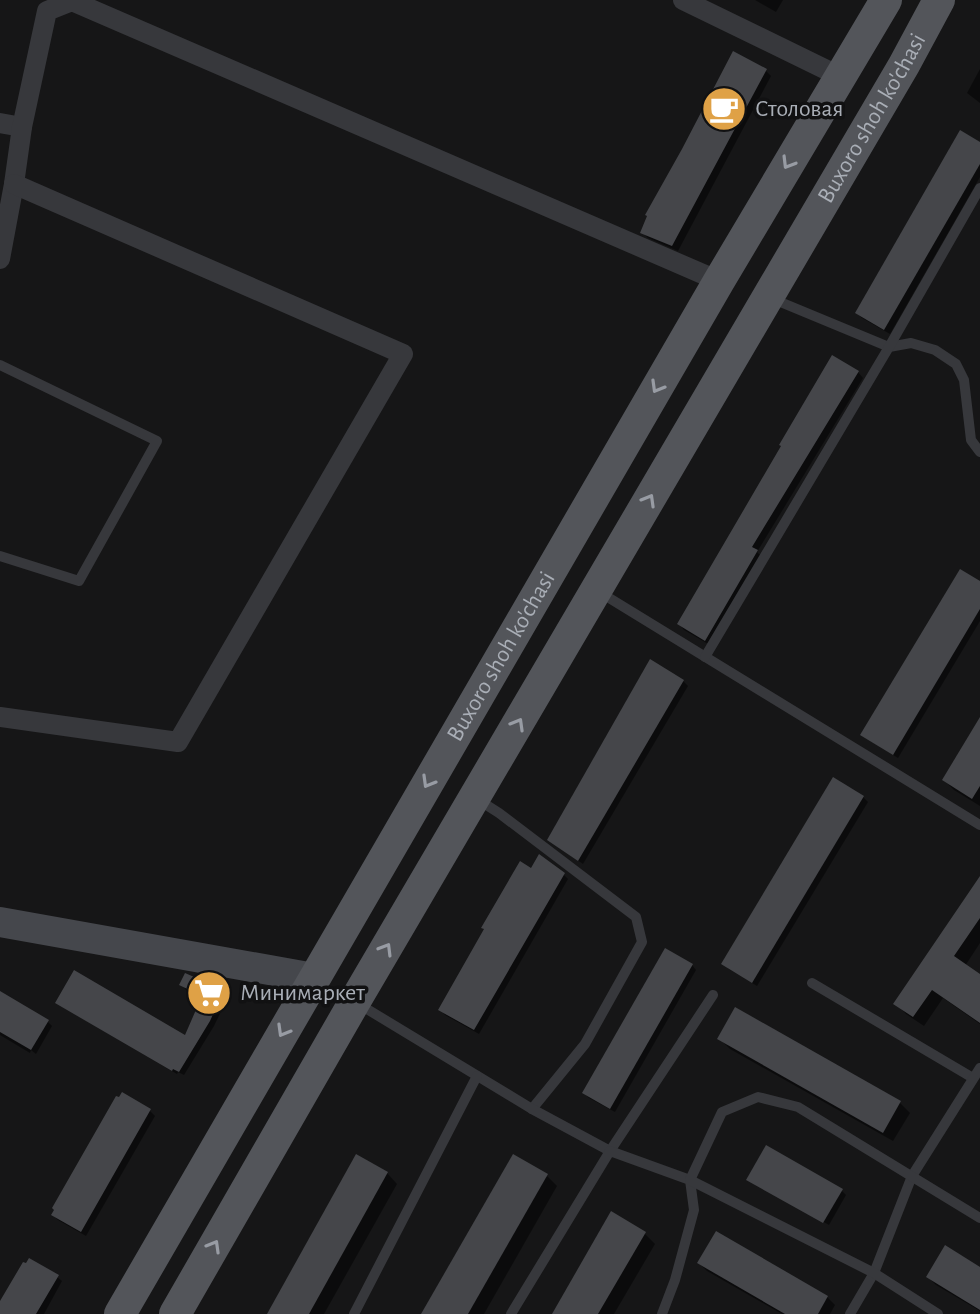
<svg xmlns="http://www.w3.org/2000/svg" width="980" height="1314" viewBox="0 0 980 1314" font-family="'Alegreya Sans',sans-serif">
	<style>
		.shadow { fill: #0007 }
		.building { fill: #45464a }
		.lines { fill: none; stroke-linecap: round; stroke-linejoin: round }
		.lane { stroke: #37383c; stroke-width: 10 }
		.street { stroke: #37383c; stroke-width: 20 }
		.secondary { stroke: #45474c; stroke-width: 30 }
		.primary { stroke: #53555a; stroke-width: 32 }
		.oneway { stroke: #989ca4 }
		.labels { text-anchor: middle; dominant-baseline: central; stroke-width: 7; stroke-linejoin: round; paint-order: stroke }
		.poi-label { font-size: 24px; fill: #a9aeb6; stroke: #111112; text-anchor: start }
		.street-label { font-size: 24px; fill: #a9aeb6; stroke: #111112 }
	</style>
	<rect width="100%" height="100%" fill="#161617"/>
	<g class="shadow">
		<path d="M755 0H783L776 12Z"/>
		<path d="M980 69V103L967 93Z"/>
		<path d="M765 70 771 76 678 251 648 238 642 232Z"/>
		<path d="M980 144V177L890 334 862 318 857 313Z"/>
		<path d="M858 372 863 378 757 552 762 557 710 645 684 630 679 624Z"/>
		<path d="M980 583V621L898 758 868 739Z"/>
		<path d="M683 681 688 686 583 864 555 844Z"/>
		<path d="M980 721V806L954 790 944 780Z"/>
		<path d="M863 797 868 802 757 986 729 969 724 964Z"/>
		<path d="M532 870 564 875 568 879 479 1034 445 1015 441 1010 486 929Z"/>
		<path d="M980 892V943L965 966 980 976V1024L943 998 924 1026 906 1014 896 1003Z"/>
		<path d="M692 965 696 970 615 1112 589 1098 584 1093Z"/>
		<path d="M182 985 223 992 228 997 214 1026 184 1075 178 1072 177 1074 63 1007 185 1037 204 998 186 990Z"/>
		<path d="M0 994 48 1022 52 1026 36 1054 31 1050 30 1053 0 1035Z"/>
		<path d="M719 1038 899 1102 910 1113 893 1141 730 1049Z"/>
		<path d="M122 1095 150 1111 155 1116 86 1236 58 1220 53 1215Z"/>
		<path d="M387 1173 397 1184 324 1314H269Z"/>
		<path d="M547 1176 557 1186 484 1314H423Z"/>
		<path d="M751 1181 841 1190 846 1195 829 1225Z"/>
		<path d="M644 1233 655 1244 614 1314H554Z"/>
		<path d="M716 1233 827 1297 835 1305 830 1314H782L707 1271 699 1263Z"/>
		<path d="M980 1269V1311L936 1285 928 1277Z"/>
		<path d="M57 1277 62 1281 44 1314H0V1306Z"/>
	</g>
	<g class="building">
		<path d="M733 51 767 69 672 246 640 233 647 216 645 215 682 149Z"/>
		<path d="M960 130 980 142V164L884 330 855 313Z"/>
		<path d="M832 355 859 371 752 547 758 550 705 641 677 624 781 446 779 445Z"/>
		<path d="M960 569 980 581V609L893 755 860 735Z"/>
		<path d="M650 659 684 680 578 861 547 840Z"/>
		<path d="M980 717V786L972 799 942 780Z"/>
		<path d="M833 777 864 796 752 983 721 964Z"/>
		<path d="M539 854 565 873 474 1030 438 1010 484 929 481 928 520 861 531 868Z"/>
		<path d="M980 876V918L954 956 980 974V1023L932 990 913 1017 893 1004Z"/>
		<path d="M665 948 693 964 610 1109 582 1093Z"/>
		<path d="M74 970 185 1035 202 996 179 985 185 973 224 990 210 1021 179 1072 173 1069 172 1071 55 1003Z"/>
		<path d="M0 991 49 1020 31 1050 0 1032Z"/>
		<path d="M735 1007 901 1101 883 1133 717 1039Z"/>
		<path d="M122 1092 151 1109 81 1232 51 1215 54 1210 52 1208 116 1096 119 1097Z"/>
		<path d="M766 1145 843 1189 823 1223 746 1180Z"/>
		<path d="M356 1154 388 1172 309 1314H267Z"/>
		<path d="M513 1154 548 1174 468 1314H421Z"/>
		<path d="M611 1211 646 1232 598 1314H552Z"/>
		<path d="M716 1231 828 1296 818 1314H785L697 1263Z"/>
		<path d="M945 1245 980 1267V1310L926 1277Z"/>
		<path d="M29 1258 59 1275 36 1314H0V1301L23 1262 26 1263Z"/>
	</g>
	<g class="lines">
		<g class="lane">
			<path d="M773 299 889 347 911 343 935 350 956 364 964 380 971 440 980 452"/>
			<path d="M0 365 157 441 79 581 0 556"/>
			<path d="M601 593 980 825"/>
			<path d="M705 657 889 347 980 188"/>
			<path d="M477 799 499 813 636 917 642 942 585 1044 532 1109"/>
			<path d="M812 983 973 1078"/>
			<path d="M357 1003 532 1109 610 1151 713 995"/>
			<path d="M354 1314 477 1076"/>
			<path d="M511 1314 610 1151 690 1180 694 1210 675 1280 662 1314"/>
			<path d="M850 1314 874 1273 912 1176 980 1068"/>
			<path d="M938 1314 874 1273 690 1180 722 1112 758 1097 798 1107 980 1218"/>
		</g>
		<g class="street">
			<path d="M683 0 839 76"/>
			<path d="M0 123 22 127"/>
			<path d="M0 259 14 184 22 127 47 11 72 1 719 281"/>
			<path d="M0 717 178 742 403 354 14 184"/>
		</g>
		<path class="secondary" d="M0 922 314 978"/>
		<g class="primary">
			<path id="s1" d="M120 1314 719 281 886 0"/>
			<path id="s2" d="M175 1314 355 1001 904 65 939 0"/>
		</g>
	</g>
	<defs><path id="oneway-chevron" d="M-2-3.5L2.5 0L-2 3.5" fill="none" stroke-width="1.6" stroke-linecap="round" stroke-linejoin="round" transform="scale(2)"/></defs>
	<g class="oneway">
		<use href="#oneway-chevron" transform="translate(788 163) rotate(121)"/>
		<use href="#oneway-chevron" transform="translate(657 387) rotate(120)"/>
		<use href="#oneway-chevron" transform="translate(649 500) rotate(-60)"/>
		<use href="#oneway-chevron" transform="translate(518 724) rotate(-60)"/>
		<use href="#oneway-chevron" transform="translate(428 782) rotate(120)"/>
		<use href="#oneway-chevron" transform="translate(386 949) rotate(-59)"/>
		<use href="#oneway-chevron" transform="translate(283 1031) rotate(120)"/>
		<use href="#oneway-chevron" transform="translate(214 1246) rotate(-60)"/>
	</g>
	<defs>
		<g id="cafe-disc" transform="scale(2.3)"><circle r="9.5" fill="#dfa146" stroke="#111112"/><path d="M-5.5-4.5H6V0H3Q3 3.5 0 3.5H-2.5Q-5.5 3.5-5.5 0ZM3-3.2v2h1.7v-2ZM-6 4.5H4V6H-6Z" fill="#fff"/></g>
		<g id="supermarket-disc" transform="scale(2.3)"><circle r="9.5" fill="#dfa146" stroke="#111112"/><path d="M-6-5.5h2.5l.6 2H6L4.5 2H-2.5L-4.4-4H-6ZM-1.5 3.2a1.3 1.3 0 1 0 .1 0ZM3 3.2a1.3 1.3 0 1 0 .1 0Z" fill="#fff"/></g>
	</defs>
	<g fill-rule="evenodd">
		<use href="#cafe-disc" x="724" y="109"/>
		<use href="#supermarket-disc" x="209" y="993"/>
	</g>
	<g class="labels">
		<g class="poi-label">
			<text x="755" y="109">Столовая</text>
			<text x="240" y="993">Минимаркет</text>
		</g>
		<g class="street-label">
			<text stroke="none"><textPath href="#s2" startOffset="1384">Buxoro shoh ko'chasi</textPath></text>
			<text stroke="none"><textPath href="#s1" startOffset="760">Buxoro shoh ko'chasi</textPath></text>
		</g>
	</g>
</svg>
